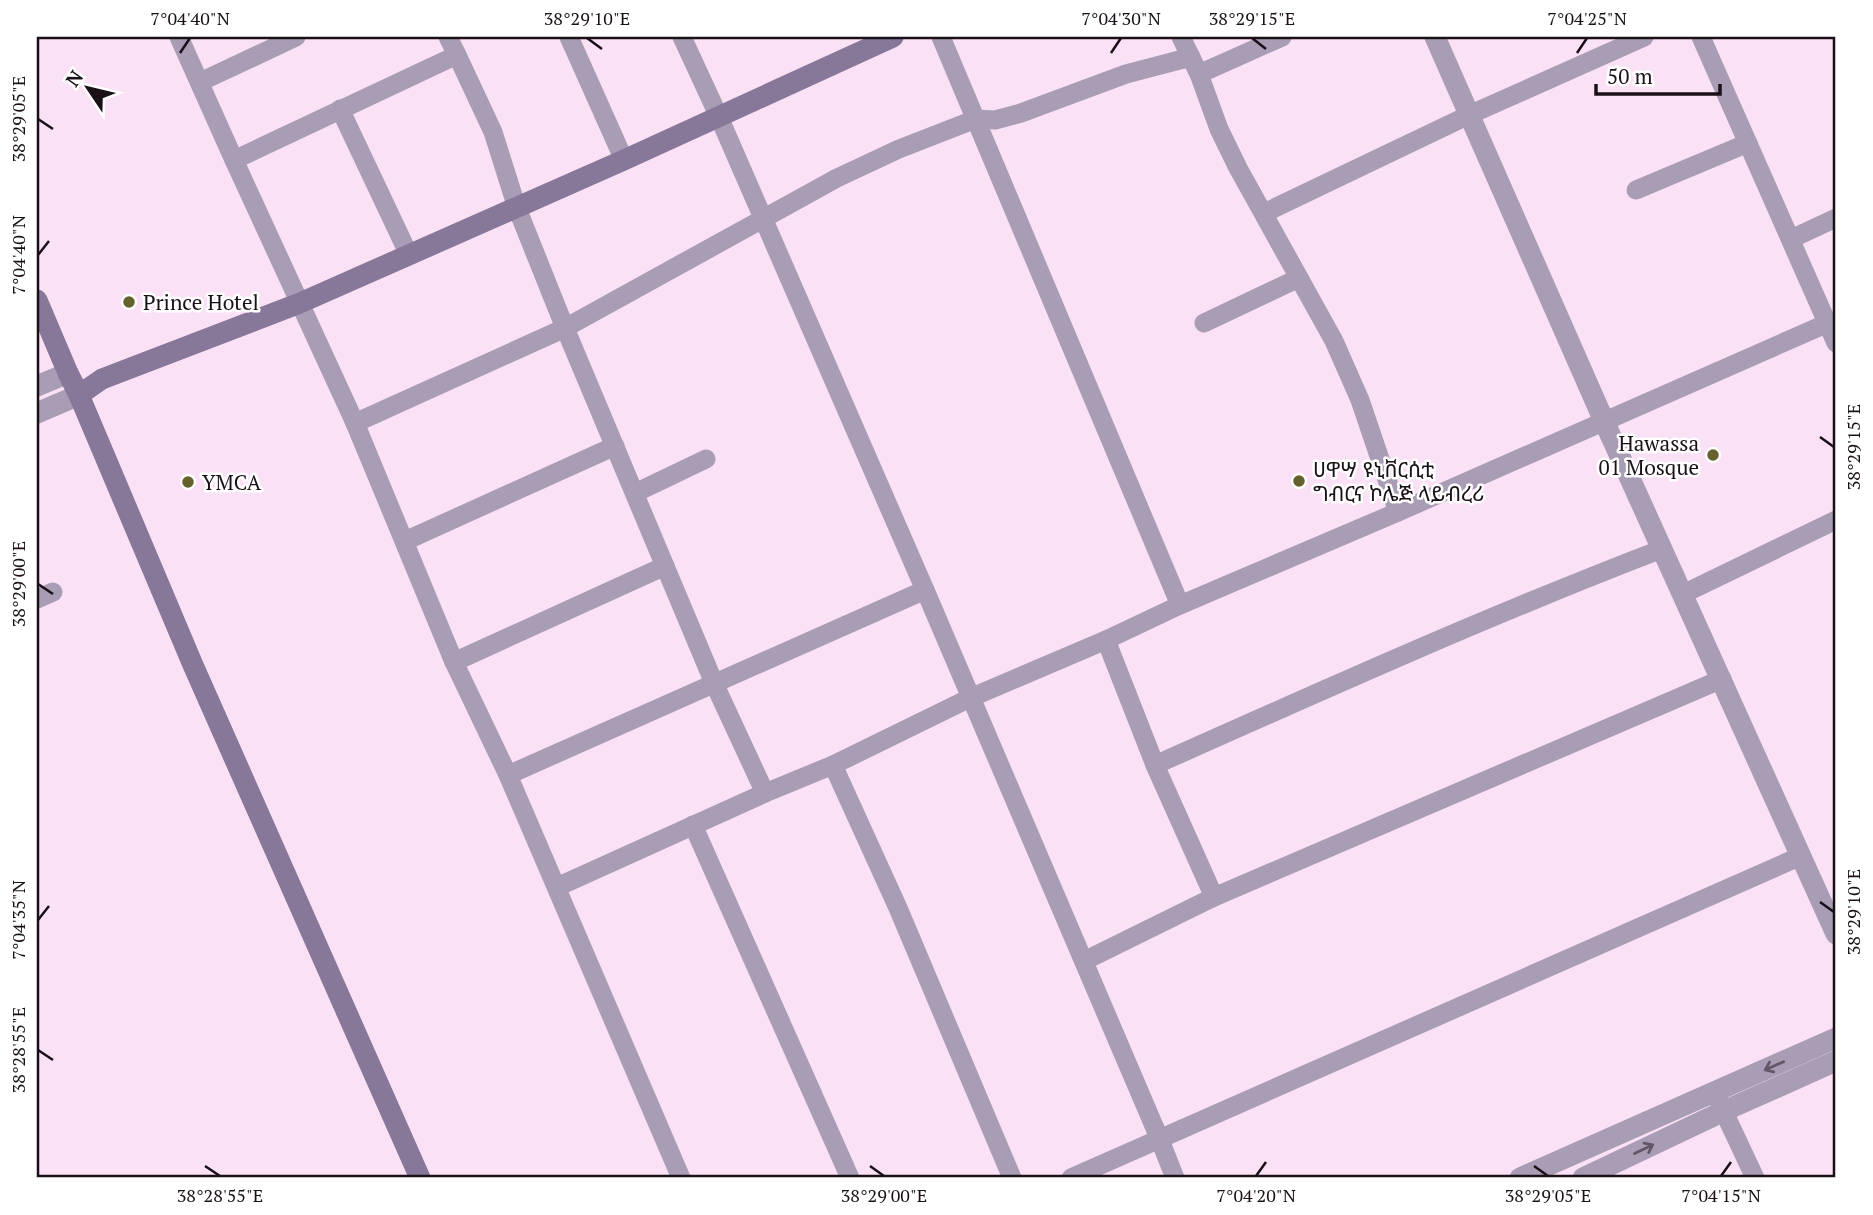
<svg xmlns="http://www.w3.org/2000/svg" width="1873" height="1215" viewBox="0 0 1873 1215" font-family="'PT Serif','Noto Sans Ethiopic',serif">
	<style>
		.lines { fill: none; stroke-linecap: round; stroke-linejoin: round }
		.minor { stroke: #a89db5; stroke-width: 19 }
		.tertiary { stroke: #a89db5; stroke-width: 21 }
		.secondary { stroke: #87789a; stroke-width: 21 }
		.oneway { stroke: #615766 }
		.ticks { fill: none; stroke: #1a1118; stroke-width: 2.5 }
		.poi-dot { fill: #64612d; stroke: #fff; stroke-width: 2.5 }
		.labels { text-anchor: middle; dominant-baseline: central; stroke-width: 5; stroke-linejoin: round; paint-order: stroke }
		.poi-label { font-size: 21px; fill: #1a1118; stroke: #fff; text-anchor: start }
		.neatline { fill: none; stroke: #1a1118; stroke-width: 2.5 }
		.ticks-label { font-size: 18px; text-anchor: middle; fill: #1a1118 }
	</style>
	<rect width="100%" height="100%" fill="#fbe1f6"/>
	<g class="lines">
		<g class="minor">
			<path d="M179 37 234 160 355 423 454 662 508 775 681 1178"/>
			<path d="M569 37 624 160"/>
			<path d="M682 37 719 117 925 590 1160 1140 1175 1178"/>
			<path d="M941 37 1180 605"/>
			<path d="M1181 37 1199 74 1219 129 1238 168 1334 341 1360 400 1398 512"/>
			<path d="M1701 37 1836 343"/>
			<path d="M457 55 493 132 517 208 565 328 714 683 765 793"/>
			<path d="M1199 74 1282 37"/>
			<path d="M200 82 296 37"/>
			<path d="M340 109 409 255"/>
			<path d="M234 160 457 55 448 37"/>
			<path d="M1636 190 1748 143"/>
			<path d="M1264 213 1469 115 1644 37"/>
			<path d="M1791 239 1836 218"/>
			<path d="M1204 323 1299 278"/>
			<path d="M355 423 565 328 837 178 899 149 976 119 995 120 1021 113 1126 74 1191 57"/>
			<path d="M635 493 706 459"/>
			<path d="M405 541 615 446"/>
			<path d="M1683 594 1836 520"/>
			<path d="M37 599 53 592"/>
			<path d="M1106 640 1155 765 1214 897"/>
			<path d="M454 662 665 566"/>
			<path d="M833 765 898 908 1012 1178"/>
			<path d="M1155 765C1323 690 1490 615 1662 549"/>
			<path d="M508 775 925 590"/>
			<path d="M693 825 850 1178"/>
			<path d="M557 887 765 793 833 765 970 698 1106 640 1180 605 1398 512 1828 323"/>
			<path d="M1084 961 1214 897 1722 679"/>
			<path d="M1717 1097 1755 1178"/>
			<path d="M1071 1178 1801 856"/>
		</g>
		<g class="tertiary">
			<path d="M1435 37 1604 421 1836 934"/>
			<path d="M37 386 68 373"/>
			<path d="M37 413 79 395"/>
			<path d="M1520 1178 1836 1038"/>
			<path d="M1583 1178 1724 1111 1836 1061"/>
		</g>
		<g class="secondary">
			<path d="M37 300 68 373 79 395 193 665 420 1178"/>
			<path d="M79 395 102 379 300 303 624 160 893 37"/>
		</g>
	</g>
	<defs><path id="oneway-shaft" d="M-6 0H5M1.5-3L5.5 0L1.5 3" fill="none" stroke-width="1.6" stroke-linecap="round" stroke-linejoin="round" transform="scale(1.75)"/></defs>
	<g class="oneway">
		<use href="#oneway-shaft" transform="translate(1774 1066) rotate(156)"/>
		<use href="#oneway-shaft" transform="translate(1644 1149) rotate(-26)"/>
	</g>
	<path class="ticks" d="M587 38 602 49M1252 38 1266 49M180 53 190 38M1111 53 1121 38M1577 53 1587 38M38 119 53 129M38 255 49 241M1820 437 1834 447M38 584 53 594M1820 902 1834 912M38 920 49 906M38 1050 53 1060M205 1166 220 1176M870 1166 884 1176M1534 1166 1548 1176M1256 1176 1266 1162M1721 1176 1731 1162"/>
	<g class="poi-dot">
		<circle cx="129" cy="302" r="7"/>
		<circle cx="1713" cy="455" r="7"/>
		<circle cx="1299" cy="481" r="7"/>
		<circle cx="188" cy="482" r="7"/>
	</g>
	<g class="labels">
		<g class="poi-label">
			<text x="143" y="302">Prince Hotel</text>
			<text x="1699" y="443" text-anchor="end">Hawassa<tspan x="1699" dy="24">01 Mosque</tspan></text>
			<text x="1313" y="469">ሀዋሣ ዩኒቨርሲቲ<tspan x="1313" dy="24">ግብርና ኮሌጅ ላይብረሪ</tspan></text>
			<text x="202" y="482">YMCA</text>
		</g>
	</g>
	<rect width="1873" height="1215" fill="none" stroke="#ffffff" stroke-width="77"/>
	<g transform="translate(88 88) rotate(305)" stroke="#ffffff" stroke-width="5" paint-order="stroke">
	<path d="M0-5L12 26L0 18L-12 26Z" fill="#1a1118"/>
	<text y="-10" font-size="19" font-weight="bold" text-anchor="middle" fill="#1a1118">N</text>
	</g>
	<path d="M1596 84v10h124v-10" fill="none" stroke="#1a1118" stroke-width="3.5"/>
	<text x="1607" y="84" font-size="21" fill="#1a1118" stroke="#ffffff" stroke-width="5" paint-order="stroke">50 m</text>
	<rect x="38" y="38" width="1796" height="1138" class="neatline"/>
	<g class="ticks-label">
		<text x="190" y="25">7°04'40"N</text>
		<text x="587" y="25">38°29'10"E</text>
		<text x="1121" y="25">7°04'30"N</text>
		<text x="1252" y="25">38°29'15"E</text>
		<text x="1587" y="25">7°04'25"N</text>
		<text transform="translate(19 119) rotate(-90)" y="6">38°29'05"E</text>
		<text transform="translate(19 255) rotate(-90)" y="6">7°04'40"N</text>
		<text transform="translate(1854 447) rotate(-90)" y="6">38°29'15"E</text>
		<text transform="translate(19 584) rotate(-90)" y="6">38°29'00"E</text>
		<text transform="translate(1854 912) rotate(-90)" y="6">38°29'10"E</text>
		<text transform="translate(19 920) rotate(-90)" y="6">7°04'35"N</text>
		<text transform="translate(19 1050) rotate(-90)" y="6">38°28'55"E</text>
		<text x="220" y="1202">38°28'55"E</text>
		<text x="884" y="1202">38°29'00"E</text>
		<text x="1256" y="1202">7°04'20"N</text>
		<text x="1548" y="1202">38°29'05"E</text>
		<text x="1721" y="1202">7°04'15"N</text>
	</g>
</svg>
